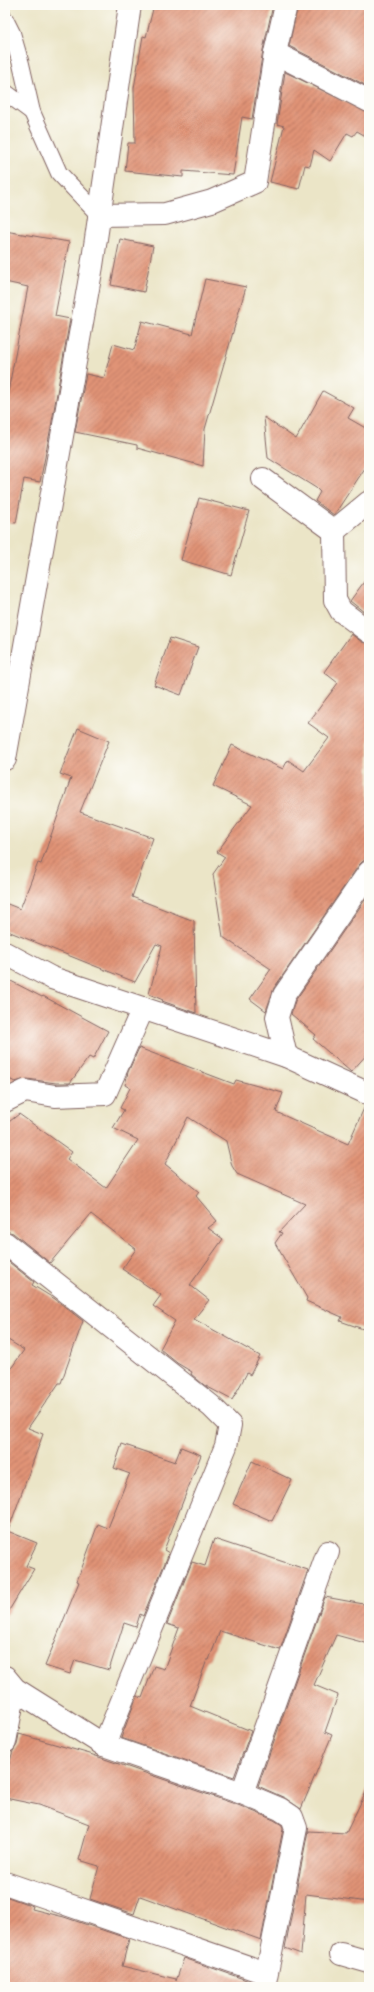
<svg xmlns="http://www.w3.org/2000/svg" width="374" height="1992" viewBox="0 0 374 1992" font-family="Delius,sans-serif">
	<style>
		.building { fill: url(#building-hatch) }
		.lines { fill: none; stroke-linecap: round; stroke-linejoin: round }
		.lane-casing { stroke: #826462; stroke-width: 18 }
		.street-casing { stroke: #826462; stroke-width: 24 }
		.lane { stroke: #fff; stroke-width: 16 }
		.street { stroke: #fff; stroke-width: 22 }
	</style>
	<defs>
		<pattern id="building-hatch" width="6" height="6" patternUnits="userSpaceOnUse"><rect width="6" height="6" fill="#e09376"/><path d="M-1 1l2-2M0 6l6-6M5 7l2-2" fill="none" stroke="#b87761"/></pattern>
	</defs>
	<rect width="100%" height="100%" fill="#fdfcf7"/>
	<filter id="ink" filterUnits="userSpaceOnUse"><feTurbulence type="fractalNoise" baseFrequency=".025" numOctaves="2"/><feDisplacementMap in="SourceGraphic" scale="8" xChannelSelector="R" yChannelSelector="G"/><feConvolveMatrix kernelMatrix="1 2 1 2 8 2 1 2 1" color-interpolation-filters="sRGB"/></filter>
	<filter id="wash" filterUnits="userSpaceOnUse"><feTurbulence type="fractalNoise" baseFrequency=".012" numOctaves="4" result="noise"/><feDisplacementMap in="SourceGraphic" scale="16" xChannelSelector="R" yChannelSelector="G"/><feGaussianBlur stdDeviation="0.9" result="paint"/><feColorMatrix in="noise" values="0 0 0 0 0 0 0 0 0 0 0 0 0 0 0 0 0 1.4 0 .05"/><feComposite in="paint" operator="in"/></filter>
	<g filter="url(#wash)">
		<rect width="100%" height="100%" fill="#ebe5c7"/>
		<g id="blocks">
			<g class="building">
				<path d="M154 5H273L263 50 252 119 242 117 233 175 183 171V177L125 171 128 143H135L134 88 143 36 146 37Z"/>
				<path d="M298 5H369V87L289 46Z"/>
				<path d="M285 72 369 113V138L357 131 353 136 347 133 330 161 314 150 310 166 305 165 299 189 270 182 284 126 277 124Z"/>
				<path d="M5 231 69 242 55 316 70 319 51 427 40 482 24 479 16 523 5 522V408L28 287 5 282Z"/>
				<path d="M120 239 153 246 144 292 111 285Z"/>
				<path d="M205 279 246 287 205 429 203 466 137 448V445L75 432 86 374 104 378 113 344 134 350 142 321 192 334Z"/>
				<path d="M323 391 354 408 348 418 369 430V462L334 515 315 501 320 492 316 488 268 458 264 417 296 439Z"/>
				<path d="M199 498 249 511 231 575 181 560Z"/>
				<path d="M369 575V616L350 601Z"/>
				<path d="M351 634 362 642 369 644V860L363 861 359 865 274 988 266 1011 250 999 271 969 223 937 213 874 225 857 217 852 252 805 213 786 232 745 283 769 288 760 304 771 329 738 308 723 338 683 324 672Z"/>
				<path d="M170 638 198 647 181 695 154 685Z"/>
				<path d="M78 728 109 741 80 812 153 838 132 897 194 921 196 1013 162 1001 163 1000 149 994 162 946 156 944 135 982 5 930V903L20 909 38 863 41 864 71 778 60 774Z"/>
				<path d="M369 894V1052L351 1072 313 1039 316 1035 291 1014 295 1001Z"/>
				<path d="M5 978 42 997 43 996 108 1031 93 1059 89 1057 70 1083H56L27 1079 15 1082 5 1077Z"/>
				<path d="M139 1048 234 1084 236 1080 283 1093 276 1112 348 1144 365 1106H369V1331L340 1321 342 1317 306 1301 307 1298 275 1243 282 1233 279 1232 305 1204 237 1174 232 1166 226 1141 188 1117 165 1164 199 1192 196 1196 217 1221 208 1228 223 1239 190 1285 209 1300 194 1319 260 1356 250 1375 247 1373 232 1400 204 1385 191 1374 192 1372 177 1363 160 1349 175 1321 153 1306 161 1295 122 1269 136 1249 91 1214 50 1263 13 1233 5 1231V1125L19 1114 72 1152 67 1159 106 1188 138 1140 113 1128 124 1110 120 1108 130 1088 125 1085 128 1072Z"/>
				<path d="M5 1259 34 1282 32 1285 55 1299 83 1321 61 1383H59L28 1428 43 1434 8 1531 5 1530V1377L24 1350 5 1338Z"/>
				<path d="M122 1444 175 1462 181 1447 201 1455 164 1550 169 1553 143 1616 140 1614 136 1627 124 1623 109 1670 75 1660 70 1674 45 1666 79 1582 77 1581 98 1524 108 1528 129 1475 130 1474 114 1468Z"/>
				<path d="M252 1461 292 1480 272 1521 233 1504Z"/>
				<path d="M5 1530 37 1543 26 1566 34 1569 5 1617Z"/>
				<path d="M214 1539 308 1570 280 1650 220 1631 209 1660H207L190 1706 251 1731 234 1777 121 1738 137 1696 142 1698 154 1666 164 1669 179 1628 167 1624 192 1562 205 1566Z"/>
				<path d="M325 1597 369 1605V1644L336 1635 314 1685 338 1695 325 1732 332 1735 301 1809 285 1798 258 1786Z"/>
				<path d="M19 1734 90 1754 238 1805 274 1820 282 1825 283 1829 261 1940 140 1896 134 1914 90 1899 99 1866 79 1860 89 1824 39 1805 5 1798V1777L13 1751 17 1745Z"/>
				<path d="M369 1786V1902L306 1894 301 1954 285 1948 308 1831 346 1833Z"/>
				<path d="M5 1896 33 1906 32 1909 64 1917 129 1939 122 1966 176 1979V1981L184 1958 252 1982V1987H5Z"/>
			</g>
		</g>
	</g>
	<g filter="url(#ink)">
		<use href="#blocks" fill-opacity="0" stroke="#826462" stroke-width="1"/>
		<g class="lines">
			<g class="lane-casing">
				<g id="lane">
					<path d="M5 19 12 33 21 64 32 112 59 173 99 215"/>
					<path d="M5 92 32 112"/>
				</g>
			</g>
			<g class="street-casing">
				<g id="street">
					<path d="M275 53 369 101"/>
					<path d="M99 215 165 214 212 201 255 182 275 53 286 5"/>
					<path d="M263 479 334 531"/>
					<path d="M334 531 335 600 341 611 369 632"/>
					<path d="M334 531 369 502"/>
					<path d="M5 759 92 266 130 5"/>
					<path d="M5 953 52 978 286 1056 369 1094"/>
					<path d="M286 1056 277 1017 284 995 369 872"/>
					<path d="M5 1101 25 1091 55 1096 105 1094 143 1008"/>
					<path d="M5 1243 211 1406 230 1425 226 1446 104 1745"/>
					<path d="M5 1677 15 1689 104 1745 242 1793 280 1809 292 1817 296 1828 264 1987"/>
					<path d="M5 1742 15 1689"/>
					<path d="M242 1793 328 1552"/>
					<path d="M5 1883 266 1973"/>
					<path d="M341 1954 369 1962"/>
				</g>
			</g>
			<use href="#lane" class="lane"/>
			<use href="#street" class="street"/>
		</g>
	</g>
	<rect width="374" height="1992" fill="none" stroke="#fdfcf7" stroke-width="20"/>
</svg>
